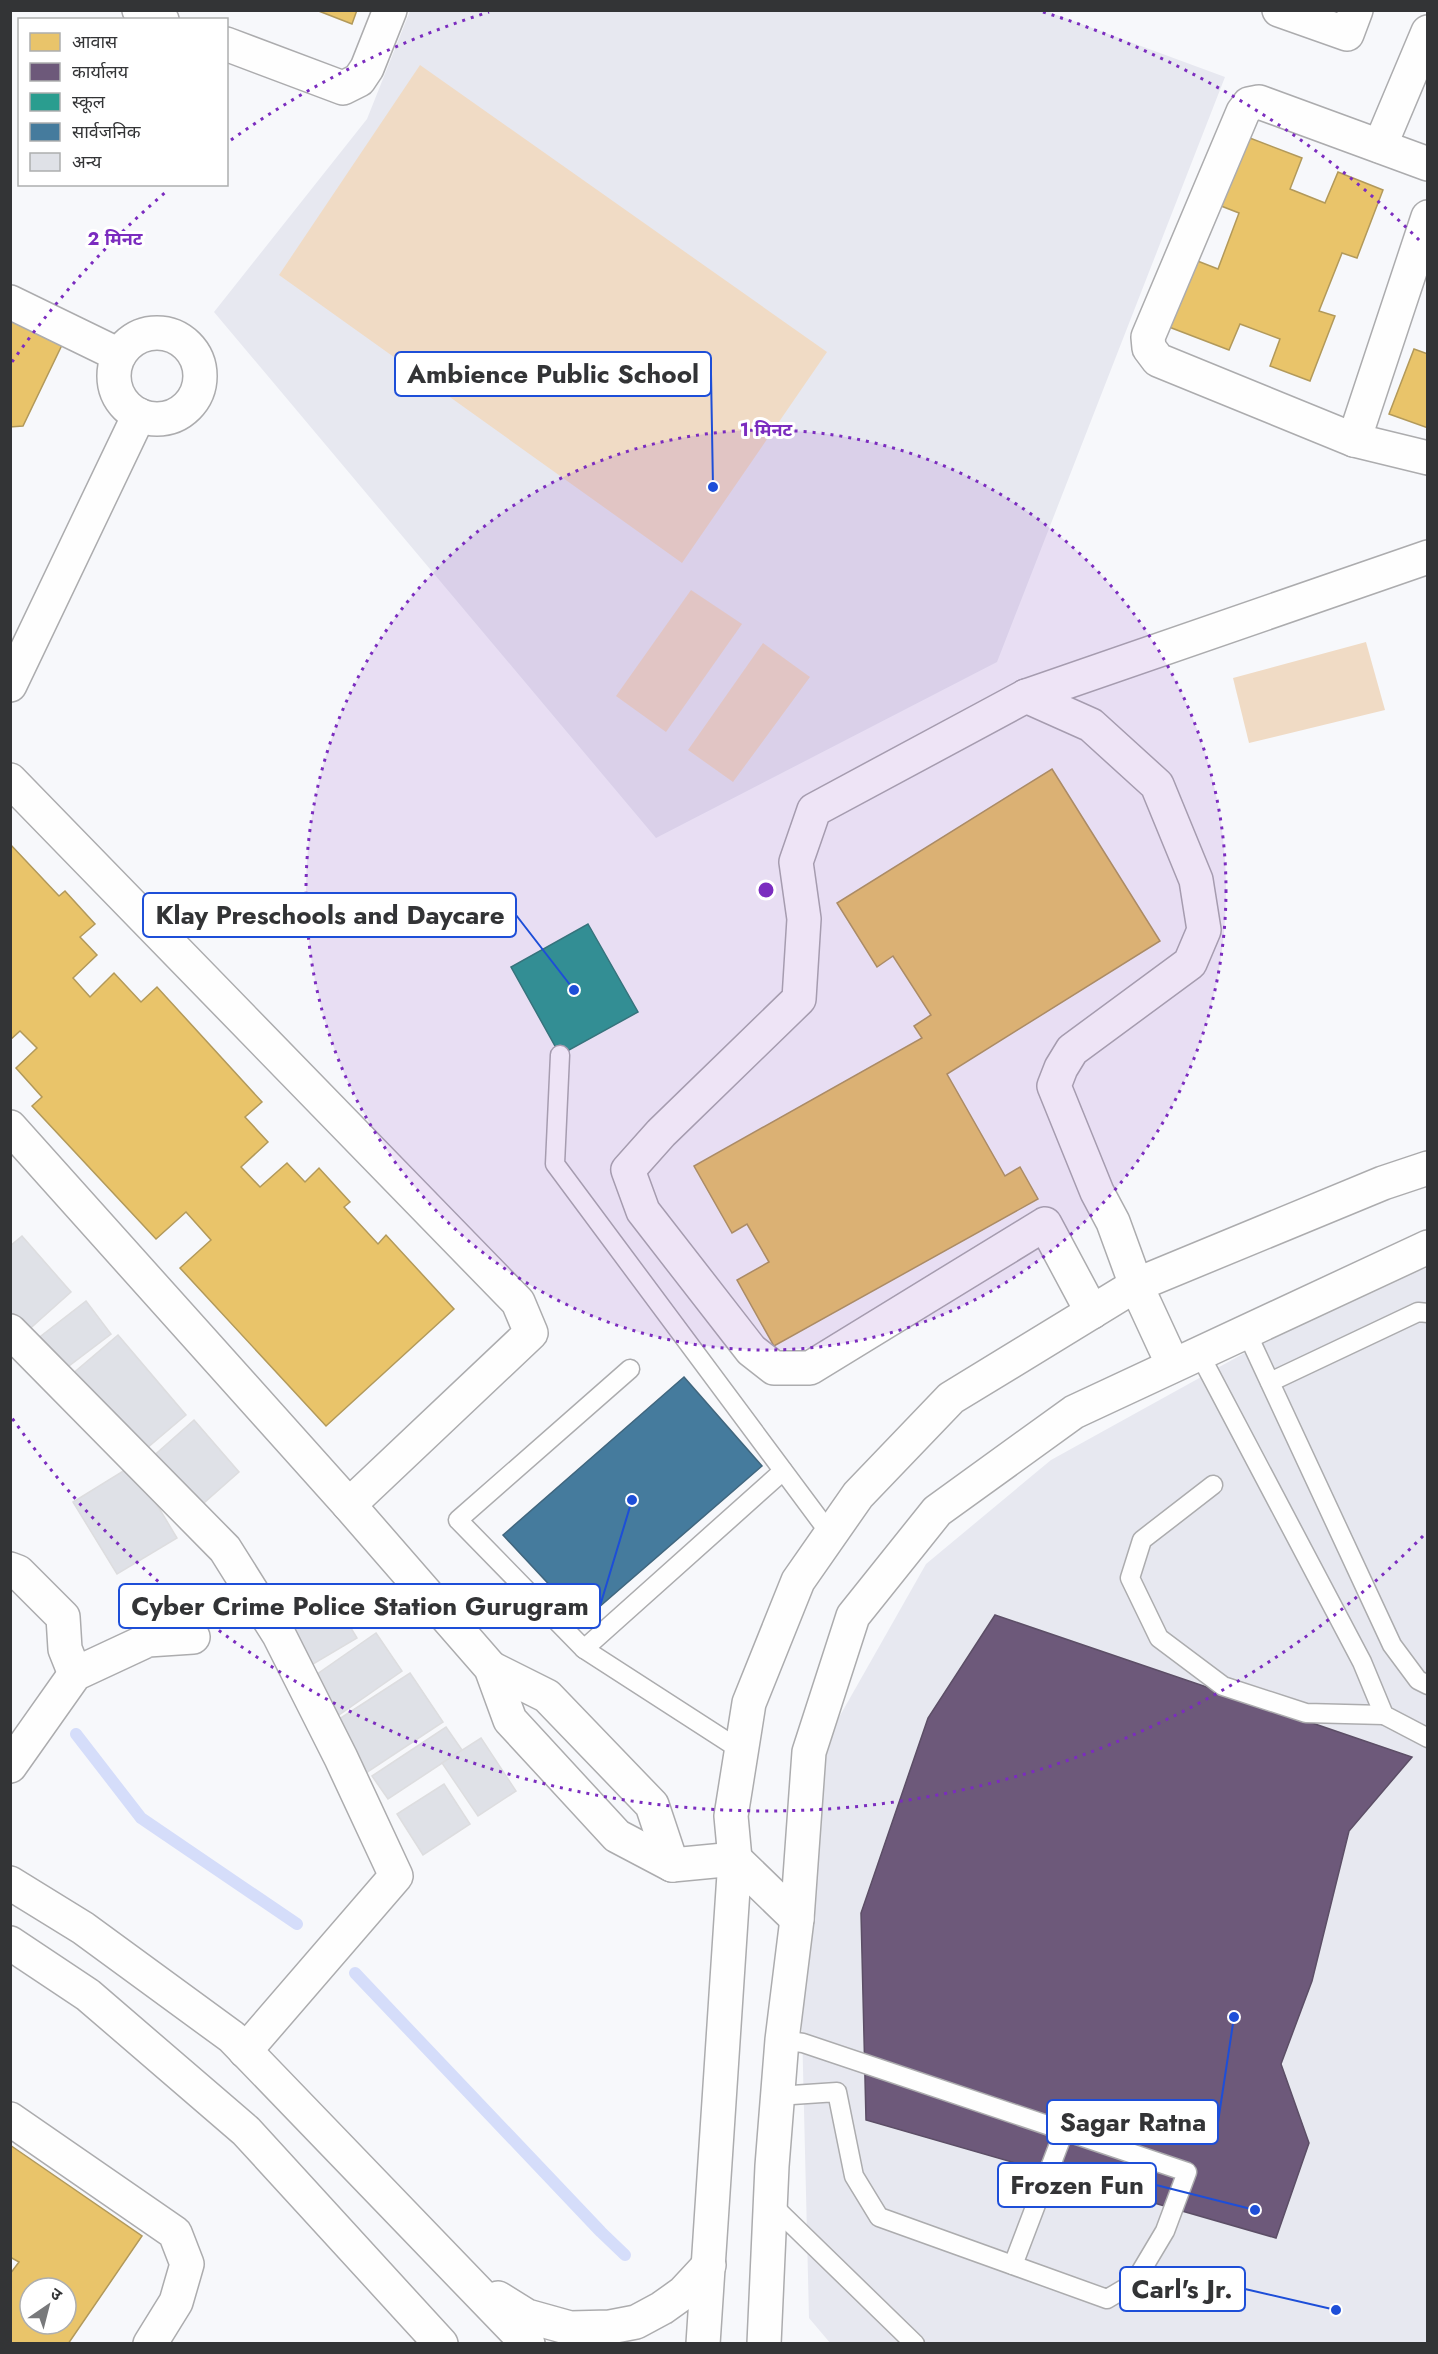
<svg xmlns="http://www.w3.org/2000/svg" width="1438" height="2354" viewBox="0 0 1438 2354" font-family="Jost,'Noto Sans Devanagari',sans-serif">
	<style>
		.built { fill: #e7e8f0 }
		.green { fill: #f0dbc5 }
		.homes { fill: #e9c46a; stroke: #b2995a; stroke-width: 1.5; fill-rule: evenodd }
		.offices { fill: #6d597a; stroke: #5c4e66; stroke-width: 1.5 }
		.schools { fill: #2a9d8f; stroke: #2d7e74; stroke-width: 1.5 }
		.public { fill: #457b9d; stroke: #40667e; stroke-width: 1.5 }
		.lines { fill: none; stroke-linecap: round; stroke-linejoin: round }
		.stream { stroke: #d5ddfa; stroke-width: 12 }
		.building { fill: #dfe1e7; stroke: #dddddf; stroke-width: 1.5 }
		.lane-casing { stroke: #acacae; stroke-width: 21 }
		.street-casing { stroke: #acacae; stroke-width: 36 }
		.secondary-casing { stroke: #acacae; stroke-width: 36 }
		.lane { stroke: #fefefe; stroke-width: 18 }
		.street { stroke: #fefefe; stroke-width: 33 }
		.secondary { stroke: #fefefe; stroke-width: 33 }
		.ring { fill: none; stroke: #7b2cbf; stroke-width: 3; stroke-dasharray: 3 6 }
		.centre { fill: #7b2cbf; stroke: #fff; stroke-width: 3 }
		.ring-label { font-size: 18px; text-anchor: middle; font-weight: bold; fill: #7b2cbf; stroke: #fff; stroke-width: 6; stroke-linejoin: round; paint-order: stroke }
		.leader { fill: none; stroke: #1d4ed8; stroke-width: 2 }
		.callout-dot { fill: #1d4ed8; stroke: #fff; stroke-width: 2 }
		.callout { fill: #fff; stroke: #1d4ed8; stroke-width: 2 }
		.callout-label { font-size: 26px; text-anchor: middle; font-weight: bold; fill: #333436 }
	</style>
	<rect width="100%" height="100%" fill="#f7f8fb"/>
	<g class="built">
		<path d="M410 11H1046L1225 77 997 662 656 838 214 312 367 119Z"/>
		<path d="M1427 1268V2343L831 2344 809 2318 800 1944 829 1735 926 1564 1051 1460 1250 1350 1378 1285Z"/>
	</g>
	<g class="green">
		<path d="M420 65 827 352 682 563 279 275Z"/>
		<path d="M691 590 742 624 666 732 616 696Z"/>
		<path d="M1366 642 1385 710 1249 743 1233 678Z"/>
		<path d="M763 643 810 677 733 782 688 750Z"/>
	</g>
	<g class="homes">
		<path d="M316 10H357L352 24Z"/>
		<path d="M1242 135 1302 158 1290 189 1325 203 1338 172 1383 190 1357 258 1342 253 1319 311 1335 316 1310 381 1270 366 1280 339 1240 324 1229 350 1169 327 1195 260 1218 269 1239 213 1216 204Z"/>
		<path d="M10 305 62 345 23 426 10 427Z"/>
		<path d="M1414 349 1428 354V428L1389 414Z"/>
		<path d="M1052 769 1160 941 947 1074 1005 1176 1020 1167 1038 1199 774 1346 737 1280 769 1262 747 1224 732 1233 694 1166 922 1038 914 1026 931 1015 893 956 877 967 837 903Z"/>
		<path d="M10 844 59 896 65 891 95 924 80 937 97 955 73 978 90 997 114 973 141 1002 157 987 262 1102 245 1117 268 1142 241 1167 260 1187 287 1163 305 1182 319 1168 350 1202 344 1207 378 1244 386 1235 454 1309 326 1426 180 1268 211 1240 186 1212 156 1239 32 1106 42 1097 16 1068 37 1048 20 1031 10 1040Z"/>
		<path d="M10 2145 142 2236 68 2344H10V2274L19 2262 10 2257ZM30 2288H66V2324H30Z"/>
	</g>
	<path class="offices" d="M995 1615 1412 1757 1349 1831 1312 1981 1281 2064 1309 2143 1276 2238 866 2120 861 1913 928 1718Z"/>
	<path class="schools" d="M588 924 638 1012 560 1055 511 967Z"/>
	<path class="public" d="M684 1377 762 1466 583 1621 503 1535Z"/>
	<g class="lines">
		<g class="stream">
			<path d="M76 1734 141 1818 297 1924"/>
			<path d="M355 1973 601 2232 625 2255"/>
		</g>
	</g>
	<g class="building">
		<path d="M22 1236 71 1292 24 1334 10 1319V1246Z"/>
		<path d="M86 1301 111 1334 61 1372 36 1340Z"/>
		<path d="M118 1335 186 1415 140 1454 71 1375Z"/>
		<path d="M194 1420 239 1472 196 1510 150 1459Z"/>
		<path d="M133 1465 177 1538 117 1574 73 1502Z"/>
		<path d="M329 1592 357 1638 303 1670 276 1624Z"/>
		<path d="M376 1633 402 1671 339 1715 313 1677Z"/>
		<path d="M410 1673 443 1722 366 1773 333 1723Z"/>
		<path d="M446 1727 462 1750 388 1799 372 1776Z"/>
		<path d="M481 1738 516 1791 478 1816 442 1763Z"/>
		<path d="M444 1784 470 1824 423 1855 397 1814Z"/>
	</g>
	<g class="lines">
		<g class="lane-casing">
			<g id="lane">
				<path d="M560 1055 555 1164 831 1535"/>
				<path d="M1246 1331 1392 1645 1418 1680 1428 1685"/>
				<path d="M1199 1353 1362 1662 1384 1715 1428 1738"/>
				<path d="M630 1369 458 1520 584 1649 783 1471"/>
				<path d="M1270 1382 1418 1312 1428 1313"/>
				<path d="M1213 1485 1142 1540 1130 1578 1159 1638 1223 1686 1306 1713 1384 1715"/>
				<path d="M584 1649 742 1751"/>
				<path d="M777 2096 837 2092 854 2176 879 2217 1107 2299 1134 2283 1165 2231 1187 2172 803 2043 782 2040"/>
				<path d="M770 2203 915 2344"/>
				<path d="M1013 2265 1064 2131"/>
			</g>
		</g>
		<g class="street-casing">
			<g id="street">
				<path d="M139 10 162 20"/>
				<path d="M1279 10 1347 34 1356 10"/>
				<path d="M226 44 343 88 359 80 367 68 390 10"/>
				<path d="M1380 146 1428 32"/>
				<path d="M1428 164 1259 102 1249 104 1243 112 1148 337 1149 348 1158 360 1354 440 1428 458"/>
				<path d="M10 302 119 355"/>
				<circle cx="157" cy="376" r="43"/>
				<path d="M1354 440 1428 217"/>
				<path d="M10 685 139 415"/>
				<path d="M1026 696 1091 725 1157 785 1196 880 1204 930 1190 963 1072 1050 1061 1068 1054 1086 1097 1192 1113 1222 1136 1285 1173 1365"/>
				<path d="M10 780 518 1302 531 1333 349 1505"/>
				<path d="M10 1127 349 1505 491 1668 510 1720 617 1836 672 1865 735 1859 797 1919"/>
				<path d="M1092 1312 1045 1224 810 1368H774L751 1350 643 1211 628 1170 661 1133 799 999 804 919 796 862 814 810 1026 696 1428 557"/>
				<path d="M10 1331 225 1549 279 1635 341 1758 396 1876 245 2051"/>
				<path d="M10 1569 18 1572 63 1617 65 1649 75 1674"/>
				<path d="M491 1668 547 1696 652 1805 672 1865"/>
				<path d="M10 1766 75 1674 148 1640 193 1637"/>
				<path d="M10 2119 175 2233 187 2264 176 2302 150 2344"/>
				<path d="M703 2344 735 1859 731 1816 749 1703 798 1581 858 1495 951 1398 1136 1285 1383 1183 1428 1168"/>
				<path d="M764 2344 772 2166 782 2040 797 1919 809 1752 853 1616 937 1511 1074 1412 1428 1247"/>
			</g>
		</g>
		<g class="secondary-casing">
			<g id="secondary">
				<path d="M10 1883 83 1928 232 2037 528 2344"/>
				<path d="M10 1943 88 1995 246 2131 441 2344"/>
				<path d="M498 2298 527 2316 570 2328 610 2327 636 2322 662 2308 683 2293 709 2265"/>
			</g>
		</g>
		<use href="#lane" class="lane"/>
		<use href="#street" class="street"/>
		<use href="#secondary" class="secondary"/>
	</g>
	<circle cx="766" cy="890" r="460" fill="#7b2cbf" fill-opacity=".12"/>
	<g class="ring">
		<circle cx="766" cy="890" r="460"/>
		<path d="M1423 1536A921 921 0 0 1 12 1418M12 362A921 921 0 0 1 168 190M231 140A921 921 0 0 1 489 12M1043 12A921 921 0 0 1 1423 244"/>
	</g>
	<circle cx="766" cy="890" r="9" class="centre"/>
	<g class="ring-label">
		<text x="115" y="245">2 मिनट</text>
		<text x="766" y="436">1 मिनट</text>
	</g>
	<path class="leader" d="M713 487L711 374M574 990L516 915M632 1500L600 1606M1234 2017L1218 2122M1255 2210L1156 2185M1336 2310L1245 2289"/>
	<g class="callout-dot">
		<circle cx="713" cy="487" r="6"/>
		<circle cx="574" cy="990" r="6"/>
		<circle cx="632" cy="1500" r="6"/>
		<circle cx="1234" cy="2017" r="6"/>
		<circle cx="1255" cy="2210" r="6"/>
		<circle cx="1336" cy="2310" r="6"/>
	</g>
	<g class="callout">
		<rect x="395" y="352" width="316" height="44" rx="6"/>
		<rect x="143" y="893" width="373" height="44" rx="6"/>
		<rect x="119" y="1584" width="481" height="44" rx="6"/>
		<rect x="1047" y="2100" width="171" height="44" rx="6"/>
		<rect x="998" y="2163" width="158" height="44" rx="6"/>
		<rect x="1120" y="2267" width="125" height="44" rx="6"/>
	</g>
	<g class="callout-label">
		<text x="553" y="383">Ambience Public School</text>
		<text x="330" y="924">Klay Preschools and Daycare</text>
		<text x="360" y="1615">Cyber Crime Police Station Gurugram</text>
		<text x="1133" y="2131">Sagar Ratna</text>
		<text x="1077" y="2194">Frozen Fun</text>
		<text x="1182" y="2298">Carl's Jr.</text>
	</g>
	<rect width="1438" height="2354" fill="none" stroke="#333436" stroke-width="24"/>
	<rect x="18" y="18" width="210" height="168" fill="#ffffff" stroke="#adaeaf" stroke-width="1.5"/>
	<rect x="30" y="33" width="30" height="18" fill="#e9c46a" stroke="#adaeaf" stroke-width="1.5"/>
	<text x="72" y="48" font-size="18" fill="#333436">आवास</text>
	<rect x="30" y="63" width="30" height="18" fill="#6d597a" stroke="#adaeaf" stroke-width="1.5"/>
	<text x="72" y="78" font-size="18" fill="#333436">कार्यालय</text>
	<rect x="30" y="93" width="30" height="18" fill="#2a9d8f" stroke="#adaeaf" stroke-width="1.5"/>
	<text x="72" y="108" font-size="18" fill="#333436">स्कूल</text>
	<rect x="30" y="123" width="30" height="18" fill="#457b9d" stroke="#adaeaf" stroke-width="1.5"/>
	<text x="72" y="138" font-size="18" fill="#333436">सार्वजनिक</text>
	<rect x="30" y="153" width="30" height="18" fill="#dfe1e7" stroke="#adaeaf" stroke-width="1.5"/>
	<text x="72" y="168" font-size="18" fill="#333436">अन्य</text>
	<g transform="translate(48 2306) rotate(35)"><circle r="28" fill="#ffffff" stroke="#adaeaf" stroke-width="1.5"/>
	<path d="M0-4.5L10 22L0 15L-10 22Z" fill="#78797b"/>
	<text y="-9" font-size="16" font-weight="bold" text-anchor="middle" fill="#333436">उ</text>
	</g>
</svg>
